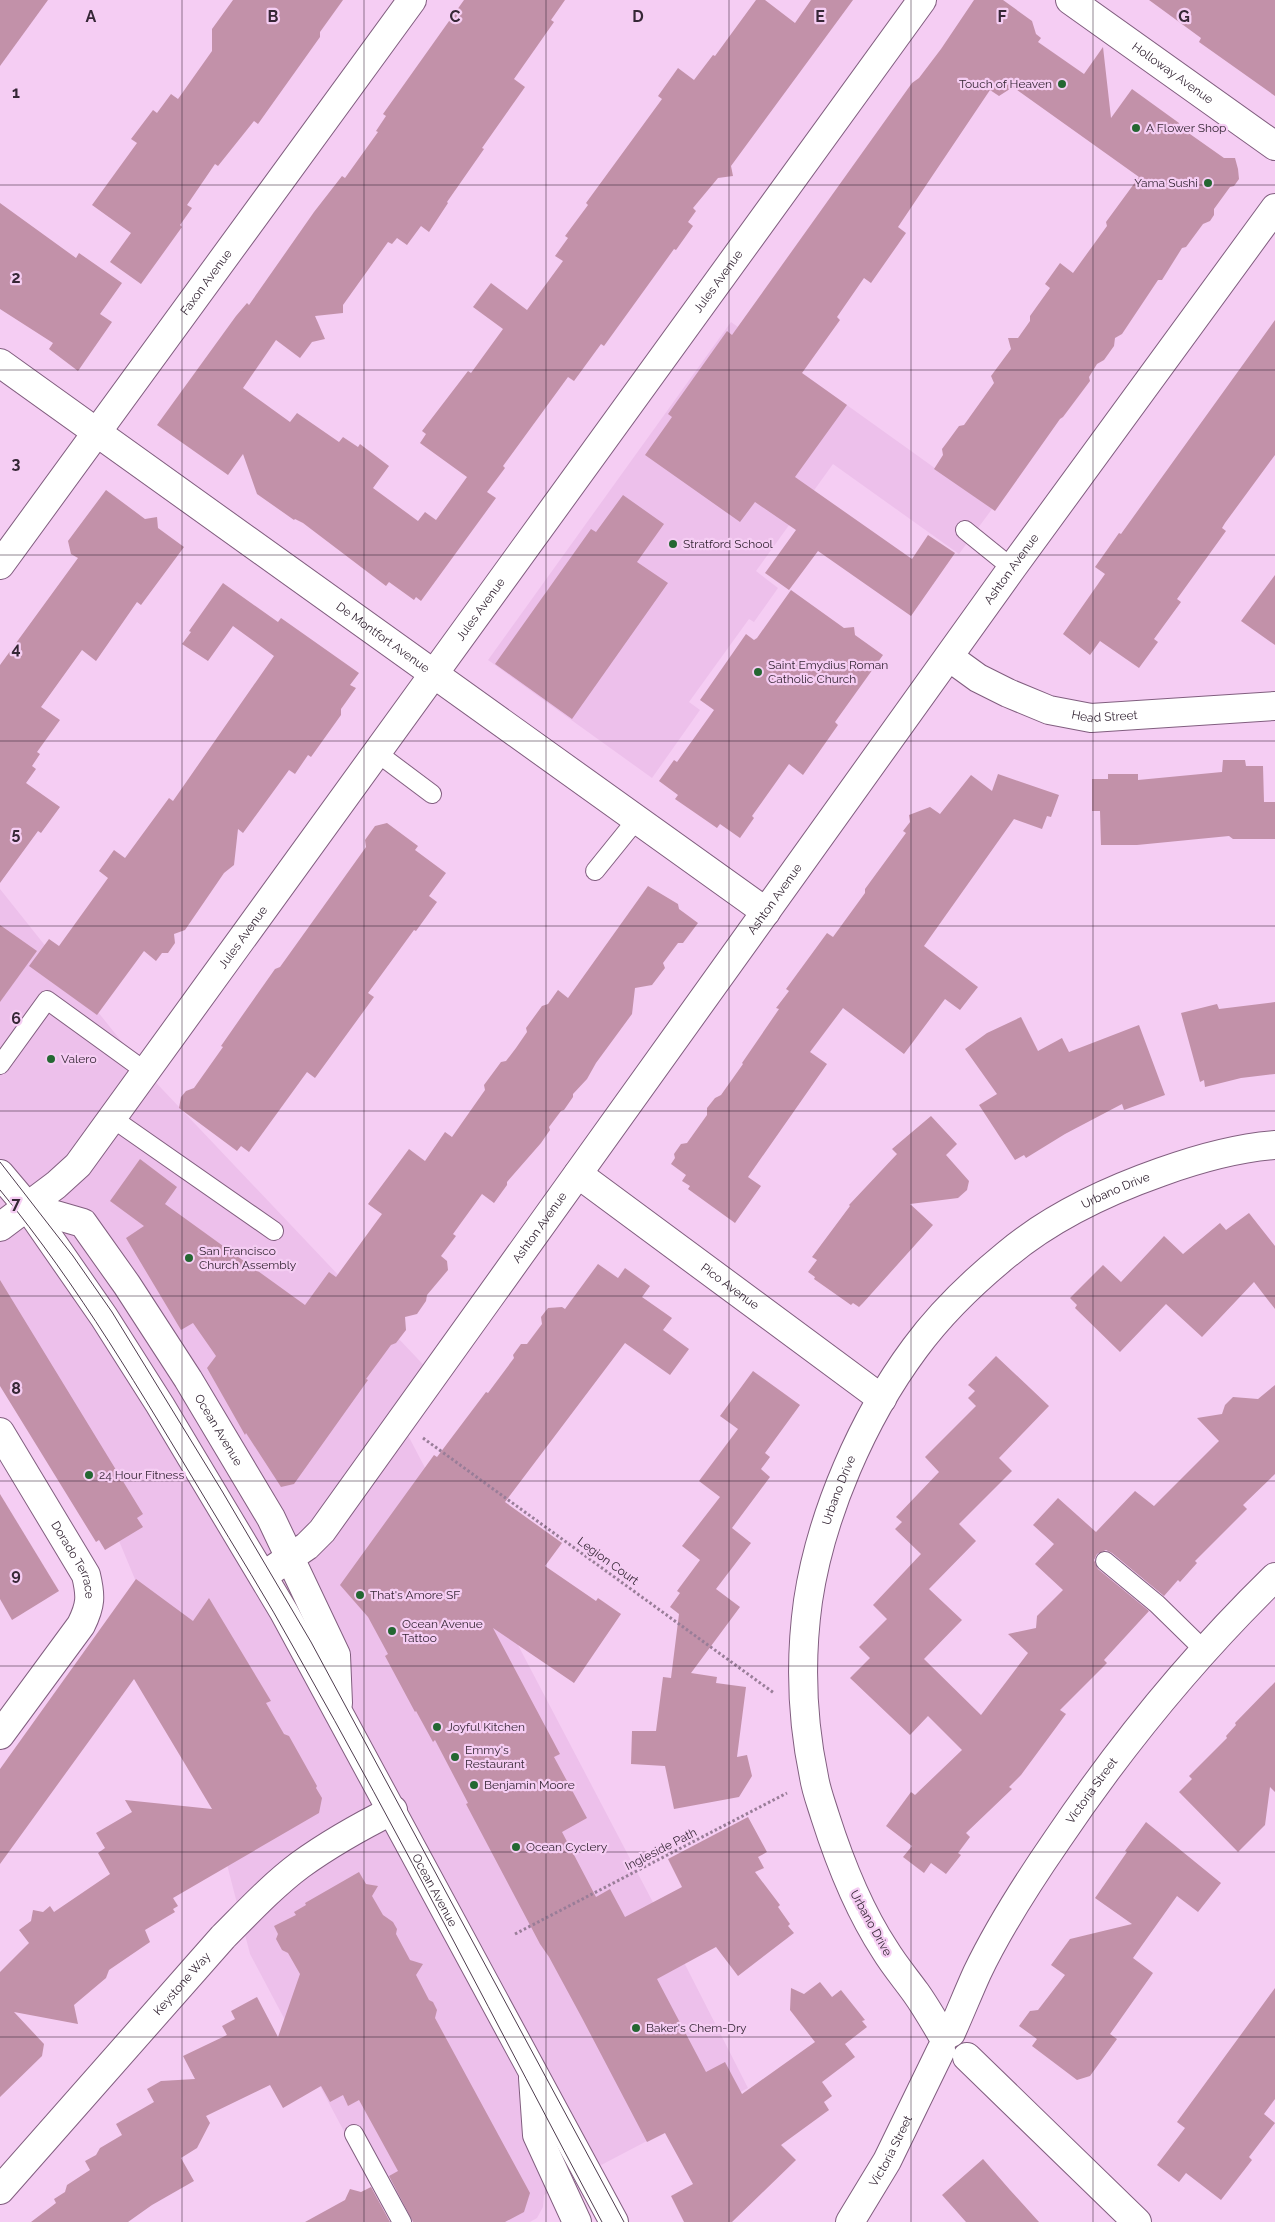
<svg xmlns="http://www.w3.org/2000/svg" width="1275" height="2222" viewBox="0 0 1275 2222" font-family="Raleway,sans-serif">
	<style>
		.built { fill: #edc0eb }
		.building { fill: #c291a9 }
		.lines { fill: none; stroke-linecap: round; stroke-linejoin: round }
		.service-casing { stroke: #815e7f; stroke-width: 20 }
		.minor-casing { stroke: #815e7f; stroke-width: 30 }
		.secondary-casing { stroke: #815e7f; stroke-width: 30 }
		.path { stroke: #997d98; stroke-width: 3; stroke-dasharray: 2.5 2.5; stroke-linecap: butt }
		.service { stroke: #fff; stroke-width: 18 }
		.minor { stroke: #fff; stroke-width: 28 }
		.secondary { stroke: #fff; stroke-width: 28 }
		.tram { stroke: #4e3c4e; stroke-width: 1 }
		.grid { fill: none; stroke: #362736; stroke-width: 1; stroke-opacity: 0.55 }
		.poi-dot { fill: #246732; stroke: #f5cdf3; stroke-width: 2 }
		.labels { text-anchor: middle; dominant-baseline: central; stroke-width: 4.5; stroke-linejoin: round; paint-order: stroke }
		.street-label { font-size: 12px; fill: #362736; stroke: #f5cdf3 }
		.poi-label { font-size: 12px; fill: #362736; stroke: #f5cdf3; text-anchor: start }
		.grid-label { font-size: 16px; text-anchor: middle; font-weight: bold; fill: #362736; stroke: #f5cdf3; stroke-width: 4.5; stroke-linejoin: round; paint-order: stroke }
	</style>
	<rect width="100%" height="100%" fill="#f5cdf3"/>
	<g class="built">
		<path d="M731 322 992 509 959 554 833 464 756 571 778 588 754 622 749 619 689 702 700 710 652 778 488 660Z"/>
		<path d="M0 889 145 1071 434 1376 401 1422 668 1931 748 2088 544 2195 543 2207 537 2218 530 2222H392L250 1954 184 1697 92 1476 0 1344Z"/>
	</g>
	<g class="building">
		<path d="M0 0H48L0 66Z"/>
		<path d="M233 0H343L320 32V37L258 124 254 121 218 166 215 164 187 205 192 208 180 225 182 227 141 284 110 262 131 233 92 205 137 143 131 139 153 110 157 113 171 94 178 99 212 51V29Z"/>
		<path d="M464 0H565L551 20 554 22 514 79 525 87 482 148 484 149 447 202 448 203 429 232 421 226 407 245 397 238 392 244 388 242 343 305V313L315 316 325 339 312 342 300 358 276 340 243 388 290 422 297 413 339 442 343 437 358 447 360 444 389 466 373 488 418 521 425 512 436 520 467 477 420 443 426 434 422 431 468 371 471 373 503 329 473 307 491 283 527 310 563 261 555 256 568 238 565 236 588 205 586 203 662 99 658 96 678 68 694 80 713 55 715 56 756 0H765L795 23 811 0H853L731 166 733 176 718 178 693 208 696 211 688 222 693 226 676 250 674 249 604 346 601 344 574 381 568 377 503 466 505 468 487 492 496 498 421 601 416 597 414 600 389 582 386 586 303 523 295 519 294 520 257 494 243 454 228 475 157 425 236 316 247 303 249 305 314 212 342 176 345 178 378 132 376 131 386 116 383 114Z"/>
		<path d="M974 0H1003L1032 21 1036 34 1041 38 1038 42 1084 74 1103 47 1111 118 1132 89 1179 123 1180 127 1224 158H1235L1238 169 1239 179 1234 186 1230 187 1214 209V215L1210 221 1203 224 1186 247 1182 248 1162 280H1158L1122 334 1115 338 1114 346 1104 360 1097 364 1089 377 1090 381 1063 417 1060 419 995 511 934 469 943 455 942 449 948 441 959 426 964 425 994 383 991 376 1011 349 1008 338H1018L1030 321V316L1050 288 1045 284 1060 263 1073 273 1107 226 1106 222 1139 177 1013 87 999 96 990 90 898 227 906 233 871 283 864 278 837 317 840 320 802 373 847 405 795 477 912 559 928 535 955 553 911 616 818 551 789 590 765 573 796 530 755 502 740 522 645 455 672 417 668 414 727 331 732 335 912 83 919 78 941 49Z"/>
		<path d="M1149 0H1275V96L1199 42 1201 38Z"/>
		<path d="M0 203 76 258 79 253 122 283 100 314 112 322 78 371 49 349 53 343 0 309Z"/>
		<path d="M1275 320V455L1225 523 1222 528 1226 531 1177 599 1181 602 1154 639 1158 642 1139 668 1100 641 1090 655 1063 634 1105 574 1095 567 1119 533 1121 534Z"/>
		<path d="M106 490 145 519 157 517 158 528 184 547 141 605 137 602 96 661 82 650 41 707 60 720 37 752 40 754 32 766 36 769 26 783 60 807 41 833 38 831 0 883V665L78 558 71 554 68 541Z"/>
		<path d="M623 495 664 524 637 562 668 583 572 719 495 664 591 529 596 532Z"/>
		<path d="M1275 575V645L1241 621Z"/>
		<path d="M223 583 278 622 281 618 359 673 350 685 356 688 341 709V715L311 757 308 755 295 774 289 770 243 833 238 829 234 865 224 873 185 930 174 934 175 943 168 953H162L156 961 144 951 97 1015 29 966 49 939 59 946 108 878 99 871 114 850 125 858 169 798 173 801 274 656 233 626 208 661 182 644 191 632 189 631Z"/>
		<path d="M791 590 844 628 854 627 855 635 883 655 835 722 838 725 803 775 789 764 752 816 754 818 740 838 720 824 717 828 675 799 678 795 659 781 674 760 677 762 714 710 700 700 746 634 754 640 757 638Z"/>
		<path d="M1223 760H1245L1246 766H1263L1264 802H1275V839H1233L1229 836 1137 845H1101L1100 811H1092V779H1108V774H1138V780L1222 772Z"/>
		<path d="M998 774 1059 795 1051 817 1047 816 1042 829 1014 819 924 946 978 987 960 1010 945 999 904 1054 843 1008 810 1052 827 1064 748 1177 761 1186 735 1223 688 1189 690 1186 682 1181 686 1175 671 1164 675 1158 674 1154 681 1144 687 1143 707 1115V1108L715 1098 721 1095 743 1064 742 1063 779 1009 776 1008 789 991 786 989 827 933 833 937 865 893V889L906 833 903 831 910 822 909 815 930 807 940 814 971 775 992 791Z"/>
		<path d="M387 823 418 846 415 850 446 873 429 896 437 902 416 931 414 930 368 993 374 997 315 1078 307 1072 249 1152 241 1146 237 1151 179 1108 181 1097 186 1091 194 1088 223 1047 221 1046 244 1013 275 969 280 967 366 847 365 840 375 826Z"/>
		<path d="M648 886 678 904 679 909 698 923 683 943H678L663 963 665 968 652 985 635 988 632 1014 596 1063 587 1079 573 1094V1097L564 1110 561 1111 549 1127 550 1130 541 1143 507 1182V1185L494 1203 482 1194 453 1234 456 1236 441 1256 447 1261 448 1270 427 1295 426 1301 417 1314 405 1317 406 1330 396 1343 391 1345 366 1379 368 1380 294 1484 281 1487 246 1433 245 1435 207 1368 216 1356 193 1323 181 1330 126 1238 144 1226 110 1201 140 1159 177 1187 165 1204 305 1305 329 1272 336 1277 382 1214 368 1204 409 1149 425 1161 445 1132 452 1137 485 1090 484 1085 501 1062 506 1061 516 1048 527 1032 526 1028 542 1006 548 1004 558 990 568 998Z"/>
		<path d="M0 925 37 951 0 1002Z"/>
		<path d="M1275 1002V1074L1241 1078 1205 1087 1204 1080 1200 1082 1181 1013 1217 1004 1219 1009Z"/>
		<path d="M1021 1017 1038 1051 1062 1038 1069 1052 1139 1025 1165 1095 1124 1110 1122 1104 1065 1134 1026 1158 1024 1155 1015 1160 979 1105 997 1094 965 1049 987 1033Z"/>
		<path d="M931 1116 957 1144 946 1155 969 1181 967 1190 958 1198 910 1204 933 1225 863 1303 859 1307 853 1303 851 1305 814 1279 815 1277 808 1272 817 1260 812 1257 850 1206 849 1205 897 1154 892 1149Z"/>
		<path d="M1249 1213 1275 1246V1309L1254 1282 1202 1337 1166 1304 1120 1352 1075 1308 1077 1305 1070 1298 1103 1265 1121 1282 1164 1236 1183 1254 1220 1223 1226 1230Z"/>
		<path d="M598 1264 618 1278 625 1268 650 1286 642 1297 672 1318 663 1330 689 1349 670 1375 625 1343 505 1502 562 1543 545 1566 596 1601 598 1598 621 1614 574 1683 493 1628 560 1754 554 1757 587 1818 562 1832 596 1897 610 1889 625 1917 682 1887 668 1859 748 1817 767 1852 758 1857 764 1868 755 1872 780 1905 778 1907 790 1924 788 1926 794 1933 738 1976 716 1947 657 1979 706 2072 725 2062 742 2094 815 2042 790 2010 791 1988 804 1994 820 1982 832 1997 841 1990 865 2020 862 2021 867 2027 845 2044 855 2057 822 2082 832 2096 824 2102 829 2110 781 2145 796 2160 732 2222H684L671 2196 693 2184 665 2133 647 2142 582 2018 549 1957 540 1944 466 1804 468 1803 435 1740 433 1742 416 1711 415 1712 385 1656 388 1654 368 1617 340 1585 434 1455 437 1457 486 1392 488 1393 514 1358 513 1355 521 1344H527L542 1324 541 1317 548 1308 562 1307 565 1309Z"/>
		<path d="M0 1280 143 1514 137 1518 143 1527 105 1550 99 1540 96 1542 0 1386Z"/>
		<path d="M996 1356 1049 1406 999 1458 1012 1471 959 1524 976 1541 929 1589 962 1620 924 1659 981 1715 1028 1653 1008 1634 1036 1628 1037 1616 1063 1590 1035 1564 1054 1544 1033 1525 1058 1498 1096 1532 1135 1491 1154 1506 1219 1441 1197 1418 1222 1414 1225 1405 1233 1397 1258 1399 1275 1385V1474L1243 1505 1247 1509 1195 1561 1197 1563 1180 1582 1178 1580 1164 1596 1112 1553 1106 1550 1097 1554 1094 1560 1098 1569 1149 1611 1104 1660 1107 1663 1060 1710 1066 1714 1021 1775 1009 1787 1012 1789 966 1833 970 1837 958 1853 961 1855 946 1874 931 1863 924 1873 903 1857 912 1846 886 1826 911 1792 915 1795 962 1750 928 1716 910 1735 850 1678 870 1658 859 1647 887 1619 873 1605 921 1554 895 1529 902 1522 896 1517 939 1472 925 1457 976 1406 968 1398 975 1391 968 1385Z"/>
		<path d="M753 1371 800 1405 765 1453 770 1457 761 1469 770 1477 732 1528 751 1543 716 1589 740 1607 691 1673 717 1677 716 1683 746 1687 737 1757 747 1755 752 1776 739 1797 674 1809 665 1766 631 1764 632 1731H656L663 1677 671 1678 679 1614 670 1607 680 1593 677 1591 700 1560 682 1546 720 1497 699 1481 738 1429 720 1416Z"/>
		<path d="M0 1494 59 1591 12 1620 0 1599Z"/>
		<path d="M136 1579 193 1621 209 1598 271 1701 266 1703 284 1734 289 1736 317 1786 316 1788 322 1798 319 1813 173 1898 178 1906 173 1909 175 1912 145 1930 150 1942 109 1970 106 1978 74 2005 78 2024 14 2012 44 2044 42 2056 0 2097V1972L29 1943 19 1930 31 1921 33 1910 43 1912 50 1906 54 1912 110 1874 98 1853 105 1848 96 1833 132 1812 125 1800 212 1809 134 1679 0 1864V1769Z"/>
		<path d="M1275 1682V1792L1270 1787 1265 1825 1238 1852 1179 1792 1192 1779 1189 1776 1227 1738 1226 1736 1236 1725 1235 1723Z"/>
		<path d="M1146 1822 1221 1883 1198 1912 1177 1896 1133 1958 1153 1973 1110 2034 1117 2039 1090 2076 1077 2080 1032 2046 1037 2039 1019 2026 1030 2011 1038 2010 1065 1975 1051 1965 1070 1939 1132 1924 1095 1898 1127 1852 1125 1851Z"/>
		<path d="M359 1872 366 1884 378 1886 372 1896 383 1915 393 1922 397 1929 396 1934 410 1960 423 1964 416 1975 429 2000 433 2002 437 2010 435 2018 530 2193 524 2212 505 2222H413L389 2176 398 2171 359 2100 348 2106 343 2095 330 2102 321 2086 283 2108 270 2085 206 2116 210 2123 197 2148 181 2158 194 2181 152 2205 128 2222H31L56 2203 54 2199 65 2192 67 2185 90 2170 85 2161 96 2155 100 2148 122 2135 116 2124 154 2102 147 2089 161 2081 195 2079 183 2056 227 2035 222 2026 235 2019 231 2011 257 1997 278 2037 300 1974 288 1953 282 1950 276 1939 278 1934 274 1926 296 1915 294 1912 306 1905 305 1903Z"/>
		<path d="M1275 1988V2099L1264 2114 1275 2123 1249 2157 1252 2160 1221 2200 1186 2173 1179 2182 1157 2165 1185 2128 1177 2122Z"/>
		<path d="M983 2159 1010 2190 1039 2222H966L942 2195Z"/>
		<path d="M371 2187 390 2222H305L345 2200 350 2189 361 2192Z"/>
	</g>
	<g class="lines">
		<g class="service-casing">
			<g id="service">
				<path d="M965 530 1012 568"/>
				<path d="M376 752 432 794"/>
				<path d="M595 871 637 819"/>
				<path d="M0 1065 47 1000 145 1071"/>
				<path d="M112 1118 274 1231"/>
				<path d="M1105 1561 1157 1604 1204 1650"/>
				<path d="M354 2134 402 2222"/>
			</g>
		</g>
		<g class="minor-casing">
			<g id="minor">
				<path id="s1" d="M1070 0 1275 146"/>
				<path id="s2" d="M0 363 766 912"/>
				<path id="s3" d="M0 565 412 0"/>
				<path id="s4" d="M949 657 978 678 1008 693 1049 710 1091 718 1275 706"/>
				<path id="s5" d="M578 1174 882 1399"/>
				<path id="s6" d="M0 1227 56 1185 78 1165 922 0"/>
				<path id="s7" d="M0 1432 86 1575C91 1596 91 1605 81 1625L0 1735"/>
				<path id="s8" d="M263 1576 307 1546 322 1531 1012 568 1275 208"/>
				<path id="s9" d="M951 2033C960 2013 968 1993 977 1973 999 1927 1028 1882 1057 1840 1121 1745 1193 1657 1275 1577"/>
				<path id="s10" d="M944 2038C935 2023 926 2007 916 1993 906 1979 894 1965 885 1950 858 1909 840 1863 825 1816 821 1803 816 1790 814 1777 802 1720 800 1659 808 1601 821 1514 863 1418 915 1348 940 1314 973 1282 1006 1255 1050 1218 1107 1191 1161 1172 1197 1159 1236 1148 1275 1145"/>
				<path d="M967 2057 1137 2222"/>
				<path id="s11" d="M0 2190 223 1937C248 1912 272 1886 300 1865 329 1844 361 1826 393 1810"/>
				<path id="s12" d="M850 2222 887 2161 941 2050"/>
			</g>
		</g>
		<g class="secondary-casing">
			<g id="secondary">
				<path id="s13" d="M0 1174 27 1206 104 1317 160 1405 284 1612 614 2222"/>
				<path id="s14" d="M21 1205 83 1223 127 1285 188 1379 271 1518 336 1655 338 1703"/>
				<path d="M533 2078 537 2135 577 2222"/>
			</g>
		</g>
		<g class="path">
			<path d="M423 1438 774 1693"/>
			<path d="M515 1934 787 1793"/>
		</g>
		<use href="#service" class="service"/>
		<use href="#minor" class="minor"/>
		<use href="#secondary" class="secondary"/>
		<g class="tram">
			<path d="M0 1162 73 1256 112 1312 222 1491 311 1642 624 2222"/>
			<path d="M0 1190C79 1286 142 1394 206 1500 236 1550 267 1599 295 1650 402 1838 500 2031 602 2222"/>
		</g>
	</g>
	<path class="grid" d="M182 0V2222M364 0V2222M546 0V2222M729 0V2222M911 0V2222M1093 0V2222M0 185H1275M0 370H1275M0 555H1275M0 741H1275M0 926H1275M0 1111H1275M0 1296H1275M0 1481H1275M0 1666H1275M0 1852H1275M0 2037H1275"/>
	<g class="poi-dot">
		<circle cx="1062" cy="84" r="5"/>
		<circle cx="1136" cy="128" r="5"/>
		<circle cx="1208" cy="183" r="5"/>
		<circle cx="673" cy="544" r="5"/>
		<circle cx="758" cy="672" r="5"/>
		<circle cx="51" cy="1059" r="5"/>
		<circle cx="189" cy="1258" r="5"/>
		<circle cx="89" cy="1475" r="5"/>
		<circle cx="360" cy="1595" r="5"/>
		<circle cx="392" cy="1631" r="5"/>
		<circle cx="437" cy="1727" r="5"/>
		<circle cx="455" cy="1757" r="5"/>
		<circle cx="474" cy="1785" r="5"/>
		<circle cx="516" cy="1847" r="5"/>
		<circle cx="636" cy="2028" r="5"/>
	</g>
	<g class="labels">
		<g class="street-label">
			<text stroke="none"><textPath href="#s1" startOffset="126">Holloway Avenue</textPath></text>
			<text stroke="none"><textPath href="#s6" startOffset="1191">Jules Avenue</textPath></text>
			<text stroke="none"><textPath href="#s3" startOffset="350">Faxon Avenue</textPath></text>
			<text stroke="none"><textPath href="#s8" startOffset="1258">Ashton Avenue</textPath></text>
			<text stroke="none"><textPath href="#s6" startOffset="786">Jules Avenue</textPath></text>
			<text stroke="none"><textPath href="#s2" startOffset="471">De Montfort Avenue</textPath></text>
			<text stroke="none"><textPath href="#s4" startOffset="170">Head Street</textPath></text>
			<text stroke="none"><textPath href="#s8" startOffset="852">Ashton Avenue</textPath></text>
			<text stroke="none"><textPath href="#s6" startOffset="381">Jules Avenue</textPath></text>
			<text stroke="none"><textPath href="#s10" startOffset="1006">Urbano Drive</textPath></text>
			<text stroke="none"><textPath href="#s8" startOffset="448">Ashton Avenue</textPath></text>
			<text stroke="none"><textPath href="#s5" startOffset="189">Pico Avenue</textPath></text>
			<text stroke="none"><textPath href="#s14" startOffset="312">Ocean Avenue</textPath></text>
			<text stroke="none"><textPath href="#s10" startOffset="586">Urbano Drive</textPath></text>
			<text stroke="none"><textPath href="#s7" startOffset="148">Dorado Terrace</textPath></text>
			<text transform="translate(608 1561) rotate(36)">Legion Court</text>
			<text stroke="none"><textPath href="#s9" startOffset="281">Victoria Street</textPath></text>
			<text transform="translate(661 1849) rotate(-27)">Ingleside Path</text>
			<text stroke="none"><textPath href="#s13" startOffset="839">Ocean Avenue</textPath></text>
			<text transform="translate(871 1923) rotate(61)">Urbano Drive</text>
			<text stroke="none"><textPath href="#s11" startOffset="275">Keystone Way</textPath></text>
			<text stroke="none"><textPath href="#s12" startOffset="82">Victoria Street</textPath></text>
		</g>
		<g class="poi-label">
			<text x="1052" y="84" text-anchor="end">Touch of Heaven</text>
			<text x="1146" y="128">A Flower Shop</text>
			<text x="1198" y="183" text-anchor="end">Yama Sushi</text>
			<text x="683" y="544">Stratford School</text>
			<text x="768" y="665">Saint Emydius Roman<tspan x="768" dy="14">Catholic Church</tspan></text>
			<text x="61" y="1059">Valero</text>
			<text x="199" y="1251">San Francisco<tspan x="199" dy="14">Church Assembly</tspan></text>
			<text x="99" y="1475">24 Hour Fitness</text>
			<text x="370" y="1595">That's Amore SF</text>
			<text x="402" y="1624">Ocean Avenue<tspan x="402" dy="14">Tattoo</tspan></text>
			<text x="447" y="1727">Joyful Kitchen</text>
			<text x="465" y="1750">Emmy's<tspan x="465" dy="14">Restaurant</tspan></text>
			<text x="484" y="1785">Benjamin Moore</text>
			<text x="526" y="1847">Ocean Cyclery</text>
			<text x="646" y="2028">Baker's Chem-Dry</text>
		</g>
	</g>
	<g class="grid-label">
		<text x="91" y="22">A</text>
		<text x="273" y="22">B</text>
		<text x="455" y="22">C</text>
		<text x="638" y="22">D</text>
		<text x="820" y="22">E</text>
		<text x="1002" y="22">F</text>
		<text x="1184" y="22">G</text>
		<text x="16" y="98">1</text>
		<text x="16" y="283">2</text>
		<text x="16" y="469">3</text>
		<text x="16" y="654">4</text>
		<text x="16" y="839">5</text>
		<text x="16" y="1024">6</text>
		<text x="16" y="1209">7</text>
		<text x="16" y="1394">8</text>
		<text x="16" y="1580">9</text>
	</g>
</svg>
